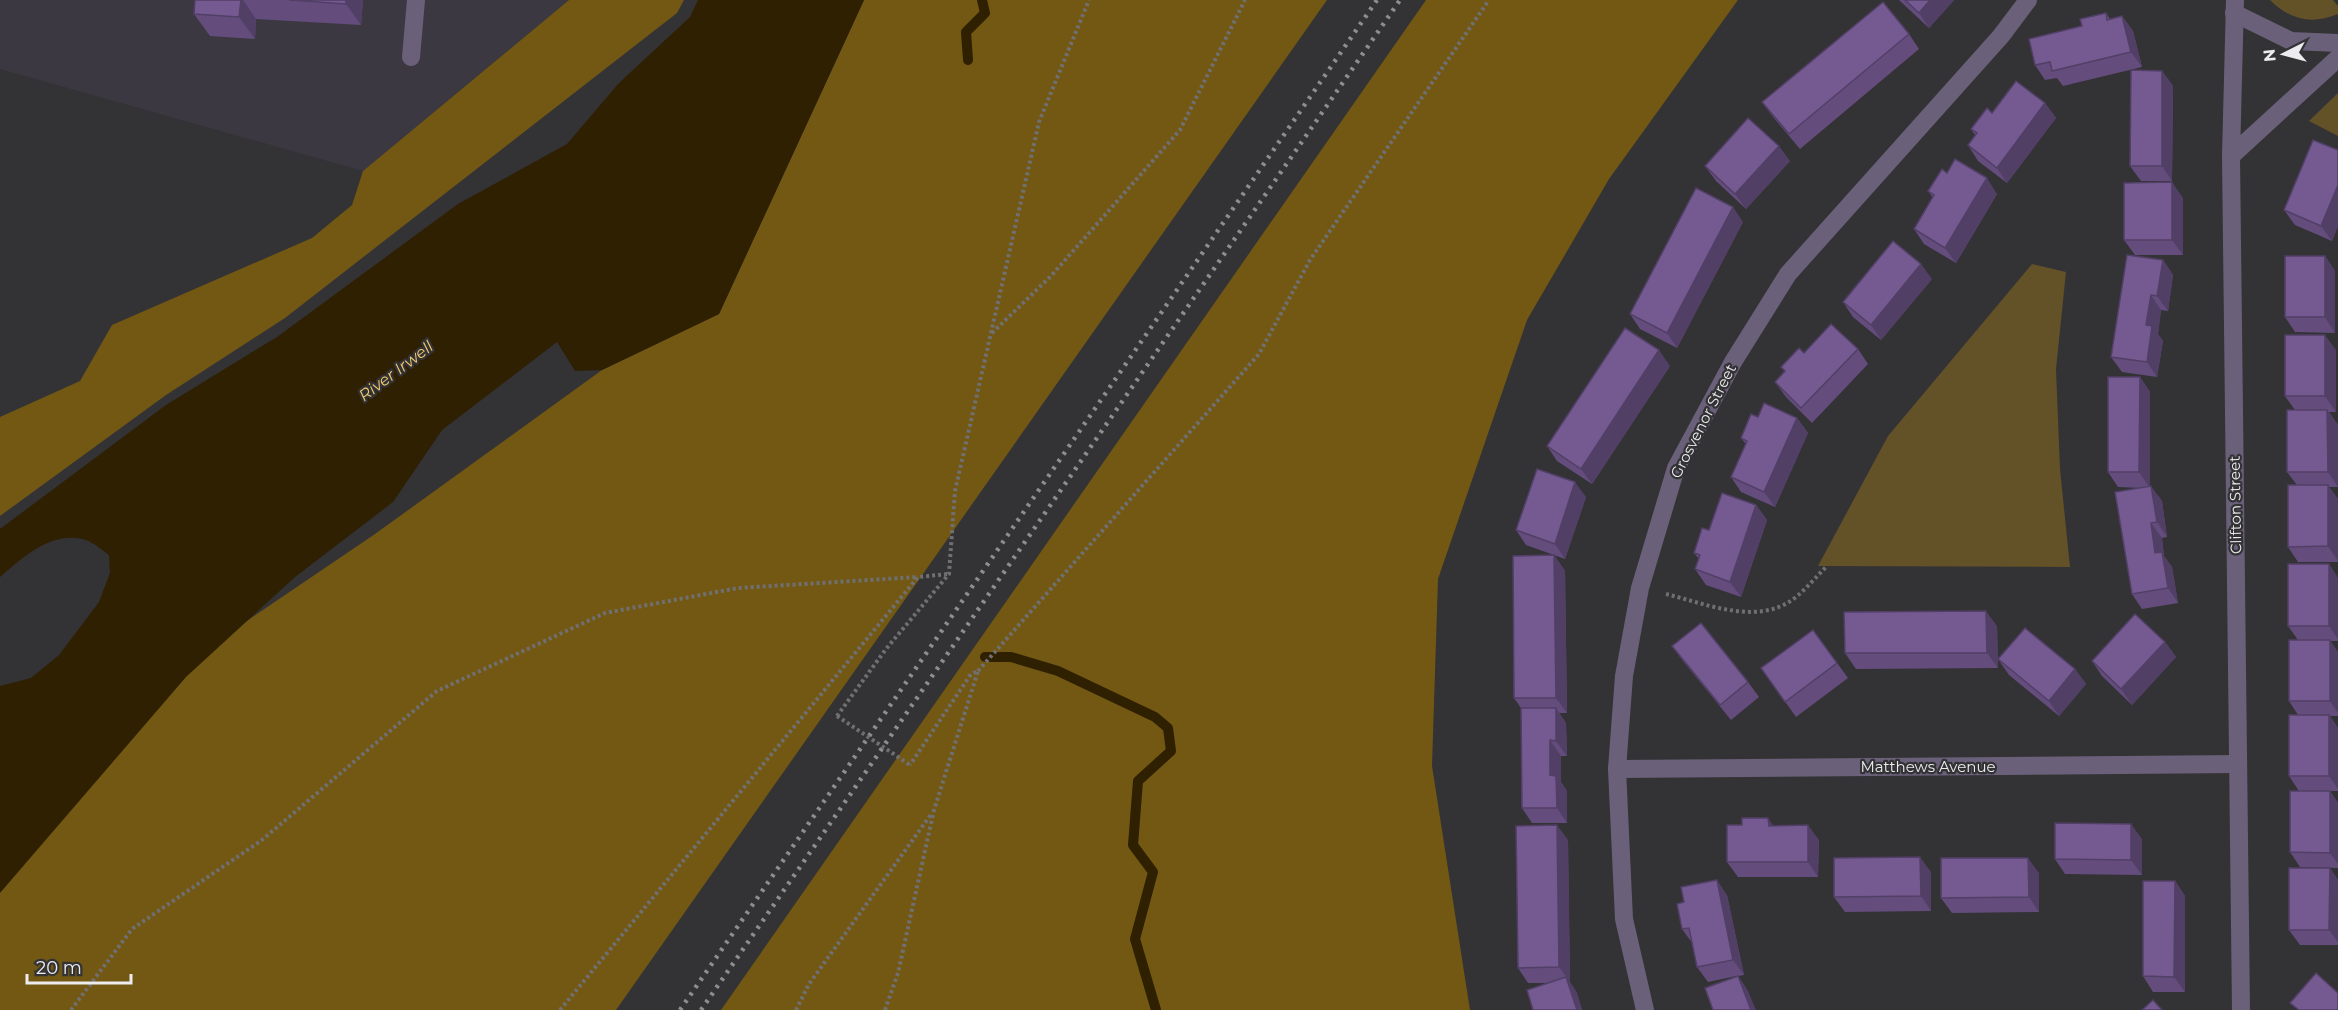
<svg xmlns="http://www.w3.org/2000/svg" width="2338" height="1010" viewBox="0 0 2338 1010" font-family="Montserrat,sans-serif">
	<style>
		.built { fill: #3c3841 }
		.green { fill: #635127 }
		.forest { fill: #725813 }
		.water { fill: #2e2000 }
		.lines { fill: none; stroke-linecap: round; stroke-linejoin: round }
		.stream { stroke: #2e2000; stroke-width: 10 }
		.path { stroke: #706f72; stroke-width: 4; stroke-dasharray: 3 3; stroke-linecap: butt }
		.minor { stroke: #6b6079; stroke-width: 18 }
		.rail { stroke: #8e8d8f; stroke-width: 4.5; stroke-dasharray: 3 6; stroke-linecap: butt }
		.path-bridge { stroke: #706f72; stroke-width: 4; stroke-dasharray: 3 3; stroke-linecap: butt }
		.wall { fill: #644d7d }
		.shaded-wall { fill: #513f66 }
		.building { fill: #745a91; stroke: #513f66; stroke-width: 1.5 }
		.labels { text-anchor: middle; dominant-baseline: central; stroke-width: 4.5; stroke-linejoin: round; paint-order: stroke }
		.street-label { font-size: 15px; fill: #ecebed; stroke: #333235 }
		.water-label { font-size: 16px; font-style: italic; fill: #f2cb6f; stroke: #333235 }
	</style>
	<rect width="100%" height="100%" fill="#333235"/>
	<path class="built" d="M0 0H569L363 171 0 69Z"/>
	<g class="green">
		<path d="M2270 0H2333L2338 6V14C2311 25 2290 20 2270 0Z"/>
		<path d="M2338 93V136L2309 121Z"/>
		<path d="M2032 264 2066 272 2056 369 2060 469 2070 567 1818 566 1888 436Z"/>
	</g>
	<g class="forest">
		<path d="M569 0H684L677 13 285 318 166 395 0 516V417L80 381 112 325 312 238 352 205 363 171Z"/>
		<path d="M864 0H1327L616 1010H0V888L167 675 375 534 602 370 719 314Z"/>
		<path d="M1426 0H1738L1609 179 1527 320 1438 579 1432 766 1470 1010H721Z"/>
	</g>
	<path class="water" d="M698 0H864L719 314 602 370 575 371 557 342 442 430 393 502 295 577 186 677 0 893V686L31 678 59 655 99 602 110 573 109 555C102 550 94 543 86 540 51 530 24 557 0 577V529L166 405 277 337 458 204 567 144 619 83 690 17Z"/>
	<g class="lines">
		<g class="stream">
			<path d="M968 60 966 32 985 13 982 0"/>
			<path d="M985 657H1011L1058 671 1155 717 1168 728 1171 751 1138 781 1133 845 1153 872 1135 939 1156 1010"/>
		</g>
		<g class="path">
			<path d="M992 333 1051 276 1180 130 1245 0"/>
			<path d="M1666 594C1707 604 1759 627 1796 597 1807 588 1816 577 1826 567"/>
			<path d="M978 671 1259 354 1310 260 1489 0"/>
			<path d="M837 716 886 649 949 574 955 491 1039 122 1089 0"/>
			<path d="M71 1010 132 929 262 840 437 691 605 613 738 588 918 577"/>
			<path d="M560 1010 918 577 948 574"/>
			<path d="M796 1010 809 984 932 813"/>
			<path d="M885 1010 898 973 934 810 978 671 971 674 910 765"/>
		</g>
		<g class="minor">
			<path d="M2235 0 2231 156 2241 1010"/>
			<path d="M2234 13 2291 41 2338 43"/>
			<path d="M411 57 416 0"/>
			<path d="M2231 156 2338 58"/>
			<path d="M1617 769 2238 764"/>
			<path d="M1645 1010 1624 919 1617 769 1624 676 1640 588 1676 468 1733 362 1788 274 2001 36 2028 0"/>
		</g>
		<g class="rail">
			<path d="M680 1010 1377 0"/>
			<path d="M701 1010 1400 0"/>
		</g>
		<path class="path-bridge" d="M837 716 910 765"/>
	</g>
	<g class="wall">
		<path d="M195 0H363L361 25 256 19 255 39 210 36 194 14Z"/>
		<path d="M1899 0H1954L1929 28Z"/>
		<path d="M2106 13 2110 19 2122 16 2133 31 2142 67 2063 86 2057 78 2045 80 2035 65 2082 26Z"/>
		<path d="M1909 34 1919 49 1800 149 1773 117 1762 102Z"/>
		<path d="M2162 71 2173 86 2172 181H2141L2130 166Z"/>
		<path d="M2045 103 2056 118 2007 183 1978 161 1968 145 1975 135 1971 129 1992 113Z"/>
		<path d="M2338 150V226L2332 241 2295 225 2284 210Z"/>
		<path d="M1790 161 1746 209 1716 181 1705 166Z"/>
		<path d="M1947 173 1997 194 1956 263 1924 244 1914 229 1933 198 1928 191Z"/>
		<path d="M2183 198V255H2135L2124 240Z"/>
		<path d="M1743 222 1677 348 1640 329 1630 314Z"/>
		<path d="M2325 256 2335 271V333L2295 332 2285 317Z"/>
		<path d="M2163 260 2173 275 2168 311 2161 310 2158 334 2163 341 2157 377 2122 372 2111 357Z"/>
		<path d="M1932 279 1881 340 1853 317 1843 302Z"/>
		<path d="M1858 349 1868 364 1812 423 1786 397 1775 382 1785 372 1781 367 1804 353Z"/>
		<path d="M2336 350V412H2329L2338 425V487H2329L2338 499V562H2298L2288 547 2297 485 2287 472 2295 410 2285 396Z"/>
		<path d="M1670 366 1592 484 1557 461 1547 446Z"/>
		<path d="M2140 377 2150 392V486L2162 501 2167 537 2162 538 2164 556 2172 567 2178 603 2142 609 2132 594 2142 488 2118 487 2108 472Z"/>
		<path d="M1758 417 1797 418 1808 433 1775 507 1741 492 1731 477 1746 444 1741 438Z"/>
		<path d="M1586 497 1565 559 1526 545 1516 530Z"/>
		<path d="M1756 505 1767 520 1741 597 1706 585 1695 569 1699 559 1694 553 1709 530Z"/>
		<path d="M1554 555 1565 571 1567 713H1559L1566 723 1567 756H1561V782L1567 791V823H1532L1522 808 1521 708 1514 698Z"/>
		<path d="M2329 564 2338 578V641H2330L2338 652V716H2330L2338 728V791H2330L2338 803V868L2300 867 2290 852 2299 791 2289 776 2298 715 2289 701 2298 640 2288 626Z"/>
		<path d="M1997 626 1998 668 1856 669 1845 653Z"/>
		<path d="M1813 630 1848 678 1796 717 1761 668Z"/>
		<path d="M2165 642 2176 657 2132 705 2102 676 2092 661Z"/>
		<path d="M1672 646 1748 682 1759 697 1731 720 1683 661Z"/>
		<path d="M1998 659 2075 669 2086 684 2059 716 2009 675Z"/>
		<path d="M1773 826 1819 840 1818 877H1738L1727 862Z"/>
		<path d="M2142 839V875L2065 874 2055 859Z"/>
		<path d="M1568 840 1570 982 1577 993 1582 1010H1533L1550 983H1528L1518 968Z"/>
		<path d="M2330 868 2338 880V945H2300L2289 930Z"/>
		<path d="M1931 872V911L1845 912 1834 897Z"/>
		<path d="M2039 873V912L1952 913 1941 898Z"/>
		<path d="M2175 881 2185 896V992H2153L2143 976Z"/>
		<path d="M1727 895 1744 975 1738 976 1748 991 1736 976 1708 982 1697 967 1693 944 1682 929Z"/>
	</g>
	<g class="shaded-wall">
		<path d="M241 0H243L256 19 255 39 239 17Z"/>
		<path d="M346 0H363L361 25 346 4Z"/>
		<path d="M1930 0H1954L1929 28 1919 13Z"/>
		<path d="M2122 16 2133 31 2142 67 2131 52Z"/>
		<path d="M2162 71 2173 86 2172 181 2162 166Z"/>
		<path d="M2045 103 2056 118 2007 183 1997 168Z"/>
		<path d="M1779 146 1790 161 1746 209 1735 194Z"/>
		<path d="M1987 178 1997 194 1956 263 1945 248Z"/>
		<path d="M2172 182 2183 198V255L2172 240Z"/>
		<path d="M2338 185V226L2332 241 2321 226Z"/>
		<path d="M1733 207 1743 222 1677 348 1667 333Z"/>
		<path d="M2325 256 2335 271V333L2325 317Z"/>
		<path d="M2163 260 2173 275 2168 311 2157 296Z"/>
		<path d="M1921 264 1932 279 1881 340 1871 325Z"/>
		<path d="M2151 295 2161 310 2158 334 2163 341 2157 377 2147 362 2146 325Z"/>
		<path d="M2325 335 2336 350V412L2325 396Z"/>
		<path d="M1659 350 1670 366 1592 484 1581 469Z"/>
		<path d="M2140 377 2150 392V488L2139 472Z"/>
		<path d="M2327 410 2338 425V487L2328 472Z"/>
		<path d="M1797 418 1808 433 1775 507 1764 492Z"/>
		<path d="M1575 482 1586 497 1565 559 1555 544Z"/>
		<path d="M2328 485 2338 499V561L2328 546Z"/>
		<path d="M2151 486 2162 501 2167 537 2157 522Z"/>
		<path d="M1756 505 1767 520 1741 597 1730 582Z"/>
		<path d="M2151 523 2162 538 2164 556 2172 567 2178 603 2168 588 2155 553Z"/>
		<path d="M1554 555 1565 571 1567 713 1556 698Z"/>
		<path d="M2329 564 2338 578V639L2329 626Z"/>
		<path d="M1986 611 1997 626 1998 668 1987 653Z"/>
		<path d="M2330 640 2338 652V713L2330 701Z"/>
		<path d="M2165 642 2176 657 2132 705 2121 689Z"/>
		<path d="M2075 669 2086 684 2059 716 2049 701Z"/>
		<path d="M1556 708 1566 723 1567 756 1556 741Z"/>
		<path d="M2329 715 2338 728V789L2329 776Z"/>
		<path d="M1550 740 1561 756V782L1567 791V823L1557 808 1550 775Z"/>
		<path d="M2330 791 2338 803V864L2330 853Z"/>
		<path d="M1768 818 1779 834 1769 826Z"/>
		<path d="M2131 824 2142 839V875L2131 860Z"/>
		<path d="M1557 825 1568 840 1570 982 1577 993 1582 1010H1577L1567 978 1559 967Z"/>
		<path d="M1808 825 1819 840 1818 877 1808 862Z"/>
		<path d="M1920 857 1931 872V911L1921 896Z"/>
		<path d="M2028 858 2039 873V912L2029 897Z"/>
		<path d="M2330 868 2338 880V942L2329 930Z"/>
		<path d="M1717 880 1727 895 1744 975 1733 960Z"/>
		<path d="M2175 881 2185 896V992L2174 977Z"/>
		<path d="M1738 976 1748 991 1756 1010H1751Z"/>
	</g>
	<g class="building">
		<path d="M195 0H241L239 17 194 14Z"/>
		<path d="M289 0H346V4Z"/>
		<path d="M1905 0H1930L1919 13Z"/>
		<path d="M1883 2 1909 34 1789 134 1762 102Z"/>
		<path d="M2106 13 2107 20 2122 16 2131 52 2052 71 2050 62 2035 65 2029 39 2082 26 2080 19Z"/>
		<path d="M2131 70 2162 71V166H2130Z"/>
		<path d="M2016 81 2045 103 1997 168 1968 145 1977 133 1971 129 1987 108 1992 113Z"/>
		<path d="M1748 118 1779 146 1735 194 1705 166Z"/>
		<path d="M2313 140 2338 150V185L2321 226 2284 210Z"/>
		<path d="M1955 159 1987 178 1945 248 1914 229 1934 195 1928 191 1942 169 1947 173Z"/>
		<path d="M2172 182V240H2124V183Z"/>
		<path d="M1696 188 1733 207 1667 333 1630 314Z"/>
		<path d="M1893 241 1921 264 1871 325 1843 302Z"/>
		<path d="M2127 255 2163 260 2157 296 2151 295 2146 325 2152 326 2147 362 2111 357Z"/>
		<rect x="2285" y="256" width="40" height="61"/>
		<path d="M1831 324 1858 349 1801 408 1775 382 1785 371 1781 367 1799 348 1804 353Z"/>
		<path d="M1625 328 1659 350 1581 469 1547 446Z"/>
		<rect x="2285" y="335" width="40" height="61"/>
		<path d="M2108 377H2140L2139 472H2108Z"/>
		<path d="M1764 403 1797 418 1764 492 1731 477 1747 441 1741 438 1751 414 1758 417Z"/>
		<path d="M2287 410H2327L2328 472H2287Z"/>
		<path d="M1537 469 1575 482 1555 544 1516 530Z"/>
		<path d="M2288 485H2328V546L2288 547Z"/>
		<path d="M2151 486 2157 522 2151 523 2155 553 2162 552 2168 588 2132 594 2115 492Z"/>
		<path d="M1722 493 1756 505 1730 582 1695 569 1700 555 1694 553 1702 528 1709 530Z"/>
		<path d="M1554 555 1556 698H1514L1513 556Z"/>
		<rect x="2288" y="564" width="41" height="62"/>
		<path d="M1986 611 1987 653H1845L1844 612Z"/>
		<path d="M2135 614 2165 642 2121 689 2092 661Z"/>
		<path d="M1701 623 1748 682 1720 705 1672 646Z"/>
		<path d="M2025 628 2075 669 2049 701 1998 659Z"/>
		<path d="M1813 630 1837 663 1785 702 1761 668Z"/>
		<rect x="2289" y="640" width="41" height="61"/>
		<path d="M1521 708H1556V741L1550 740V775L1556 776 1557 808H1522Z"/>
		<rect x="2289" y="715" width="40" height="61"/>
		<path d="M2290 791H2330V853L2290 852Z"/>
		<path d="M1742 818H1768L1769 826 1808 825V862H1727V825H1742Z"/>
		<path d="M2055 823 2131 824V860L2055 859Z"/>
		<path d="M1557 825 1559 967 1518 968 1516 826Z"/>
		<path d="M1920 857 1921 896 1834 897V858Z"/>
		<path d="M1941 858H2028L2029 897 1941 898Z"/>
		<path d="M2289 868H2330L2329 930H2289Z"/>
		<path d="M1717 880 1733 960 1697 967 1689 928 1682 929 1677 904 1684 902 1681 887Z"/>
		<path d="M2143 881H2175L2174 977 2143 976Z"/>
		<path d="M2316 973 2338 993V1010H2299L2290 1003Z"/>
		<path d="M1738 976 1751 1010H1713L1705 988Z"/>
		<path d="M1566 977 1577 1010H1533L1527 990Z"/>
		<path d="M2153 1000 2162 1010H2142Z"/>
	</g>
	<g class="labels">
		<g class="street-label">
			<text transform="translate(1703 421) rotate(-63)">Grosvenor Street</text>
			<text transform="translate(2235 505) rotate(-91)">Clifton Street</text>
			<text x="1928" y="766">Matthews Avenue</text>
		</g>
		<g class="water-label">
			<text transform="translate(396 371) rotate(-37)">River Irwell</text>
		</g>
	</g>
	<g transform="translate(2284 54) rotate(264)" stroke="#333235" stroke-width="4.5" paint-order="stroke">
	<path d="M0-4.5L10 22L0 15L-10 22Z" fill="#ecebed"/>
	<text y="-9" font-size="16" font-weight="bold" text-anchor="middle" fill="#ecebed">N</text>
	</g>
	<path d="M27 974v9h104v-9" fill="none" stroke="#ecebed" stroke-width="3"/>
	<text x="36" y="974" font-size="18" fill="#ecebed" stroke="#333235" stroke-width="4.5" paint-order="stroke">20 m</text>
</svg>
